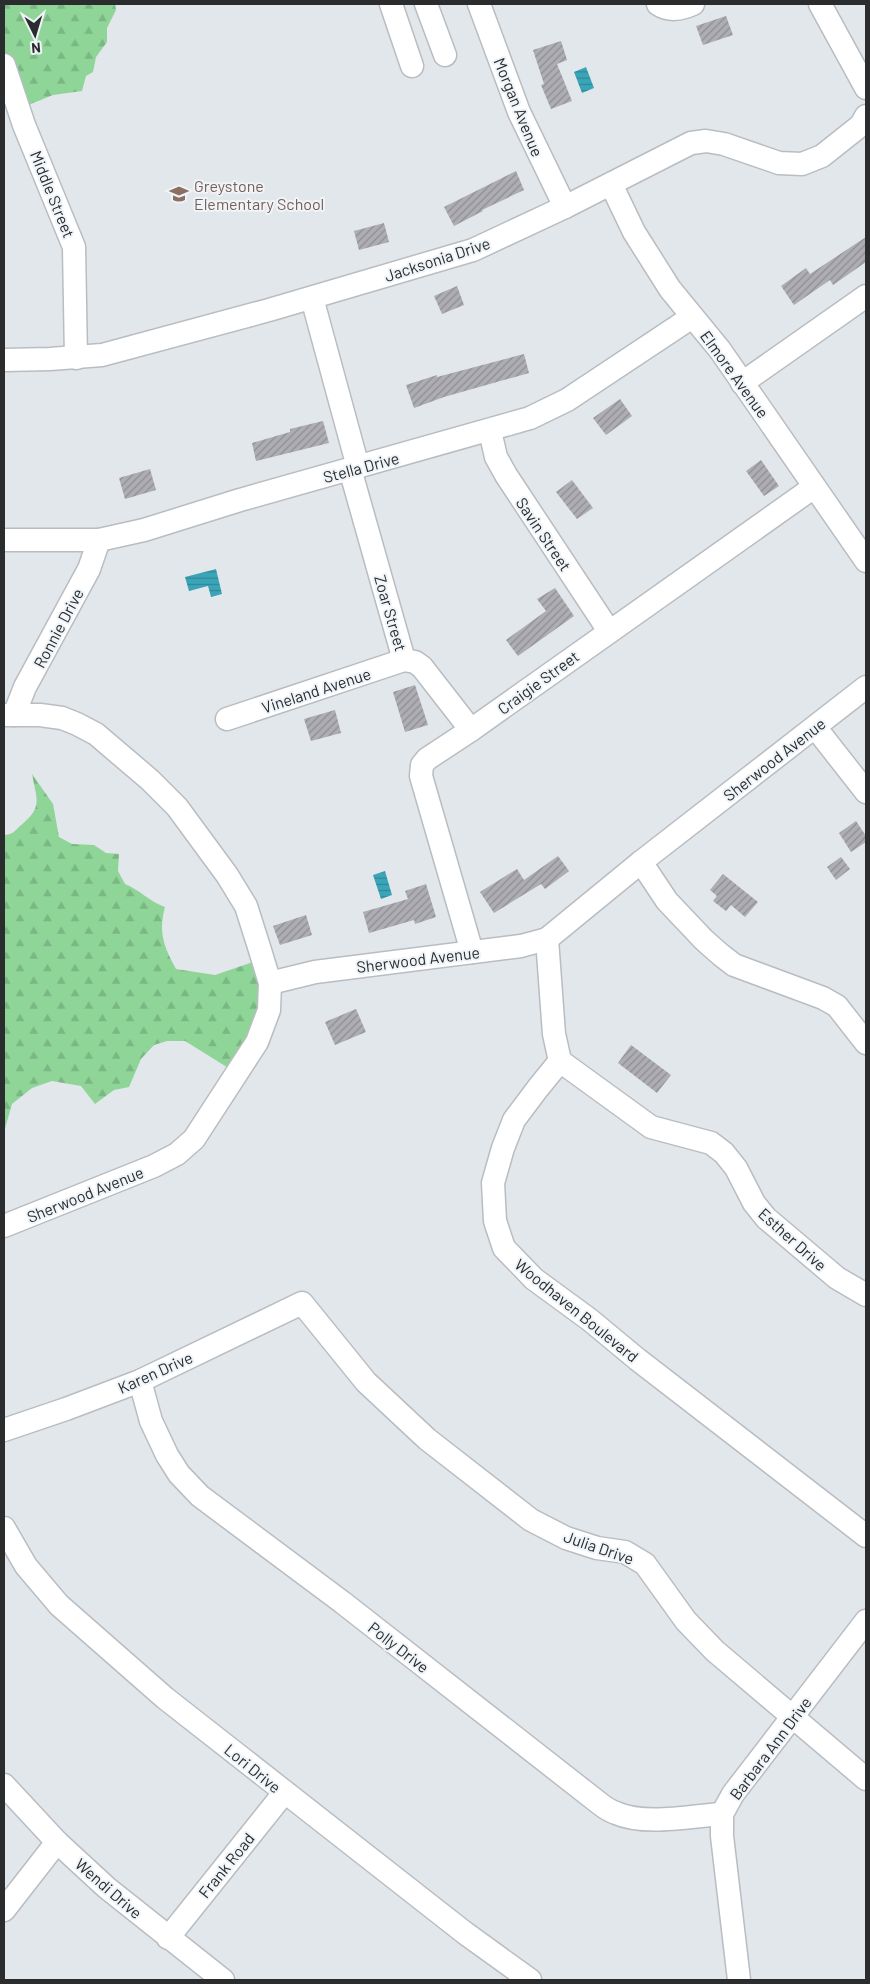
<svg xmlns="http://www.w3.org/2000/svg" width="870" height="1984" viewBox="0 0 870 1984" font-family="Barlow,sans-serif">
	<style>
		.forest { fill: url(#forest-firs) }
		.water { fill: url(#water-rules) }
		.building { fill: url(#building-hatch) }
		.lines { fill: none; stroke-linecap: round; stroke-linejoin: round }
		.minor-casing { stroke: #b9bdc1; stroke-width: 25 }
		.minor { stroke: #fff; stroke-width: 22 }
		.labels { text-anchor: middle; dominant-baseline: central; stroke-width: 4; stroke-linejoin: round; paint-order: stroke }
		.street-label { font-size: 16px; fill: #2a2c2d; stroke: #eff4f9 }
		.education-label { font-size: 16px; fill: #785e54; stroke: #eff4f9; text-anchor: start }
	</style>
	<defs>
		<pattern id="forest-firs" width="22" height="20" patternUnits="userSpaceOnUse" patternTransform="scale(1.25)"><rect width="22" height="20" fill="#8ed597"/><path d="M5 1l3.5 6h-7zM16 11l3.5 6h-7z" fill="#7bb782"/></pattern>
		<pattern id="water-rules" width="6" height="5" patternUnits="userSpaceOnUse" patternTransform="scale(1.25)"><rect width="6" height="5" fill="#3aa5b8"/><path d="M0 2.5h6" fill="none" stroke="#318796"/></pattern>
		<pattern id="building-hatch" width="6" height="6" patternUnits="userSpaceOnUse" patternTransform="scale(1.25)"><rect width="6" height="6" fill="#adadb3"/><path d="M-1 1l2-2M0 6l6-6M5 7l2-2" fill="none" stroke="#8d8d92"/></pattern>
	</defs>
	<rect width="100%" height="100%" fill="#e2e7eb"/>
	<g class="forest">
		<path d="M4 4H115L116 10 107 28V42L96 57 93 72 86 76 82 91 53 95 21 108 4 64Z"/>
		<path d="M32 774 53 804 59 837 72 844 94 845 106 853 119 854 118 871 125 884C140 890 150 902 165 907 158 933 164 947 176 969L215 975 262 959 268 1004 230 1069 185 1041H167L154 1045 141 1059 129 1087 114 1090 95 1104 81 1086 52 1081 32 1088 12 1104 4 1132V835C12 835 15 831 20 826 43 807 37 801 32 774Z"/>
	</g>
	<g class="water">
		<path d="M586 67 594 88 582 93 574 72Z"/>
		<path d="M216 569 222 594 211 597 208 586 189 591 185 577Z"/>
		<path d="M385 871 392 895 381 899 373 875Z"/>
	</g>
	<g class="building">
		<path d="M726 16 733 35 703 45 696 26Z"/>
		<path d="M561 41 567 60 557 64 572 101 551 109 541 85 544 84 533 50Z"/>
		<path d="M516 171 524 190 482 210 483 211 454 226 444 207Z"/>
		<path d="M384 223 389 242 359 250 354 231Z"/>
		<path d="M866 237V262L833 285 830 280 794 305 781 286 806 268 810 274Z"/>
		<path d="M457 286 464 305 442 314 434 296Z"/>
		<path d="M524 354 529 373 444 397 414 408 406 385 437 375V377Z"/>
		<path d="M620 399 632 416 606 435 593 418Z"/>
		<path d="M323 421 329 443 256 461 252 443 290 432V429Z"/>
		<path d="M761 460 779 486 764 496 746 471Z"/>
		<path d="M150 469 156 490 125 499 119 478Z"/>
		<path d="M572 480 593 508 577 519 556 492Z"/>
		<path d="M555 588 574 616 518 656 506 640 546 611 537 599Z"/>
		<path d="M415 685 428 725 405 732 393 692Z"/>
		<path d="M335 710 341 733 311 741 304 719Z"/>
		<path d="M856 821 866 836V842L851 852 839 833Z"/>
		<path d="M558 856 569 871 545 889 541 884 494 913 480 892 517 869 524 880Z"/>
		<path d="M841 857 850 869 836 880 827 867Z"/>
		<path d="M723 874 758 902 745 917 731 905 726 911 713 901 717 896 710 890Z"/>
		<path d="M426 884 436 917 415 924 414 920 369 933 363 912 408 899 405 891Z"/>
		<path d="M306 915 312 935 280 945 273 926Z"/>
		<path d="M356 1009 366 1032 335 1045 325 1022Z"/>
		<path d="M631 1045 671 1075 657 1093 618 1063Z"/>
	</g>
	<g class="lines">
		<g class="minor-casing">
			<g id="minor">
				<path d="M391 4 412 66"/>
				<path d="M426 4 445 55"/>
				<path d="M479 4 519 112 565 207"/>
				<path d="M658 4C670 12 681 9 693 4"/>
				<path d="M820 4 866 88"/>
				<path d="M4 65 24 125 74 247 76 358"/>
				<path d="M611 184 634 232 670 289 720 350 866 561"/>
				<path d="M312 298 358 467"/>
				<path d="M4 360 50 359 102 355 269 310 473 250 565 207 691 143 706 141 724 144 779 163 802 164 822 156 861 125 866 116"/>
				<path d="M742 383 866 296"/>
				<path d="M490 431 496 457 506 475 609 631"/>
				<path d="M350 469 404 660"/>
				<path d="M4 540H99L144 530 240 500 530 418 567 400 692 317"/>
				<path d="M4 715H40L62 718 77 724 96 734 150 780 177 807 227 875 246 906 259 947 270 983 269 1010 257 1042 194 1139 177 1154 154 1166 4 1226"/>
				<path d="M14 715 25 687 89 569 99 540"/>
				<path d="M227 719 404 660 415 662 422 667 471 730"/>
				<path d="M815 727 866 792"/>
				<path d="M641 862 667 901 704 940 721 955 734 965 823 998 837 1006 866 1043"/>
				<path d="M547 939 554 1034 560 1061"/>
				<path d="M472 952 421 776 422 765 427 759 471 730 814 487"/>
				<path d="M270 983 315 972 521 946 547 939 641 862 866 687"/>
				<path d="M560 1061 538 1088 514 1120 503 1148 493 1183 495 1221 504 1248 534 1279 590 1320 637 1359 866 1536"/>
				<path d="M560 1061 651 1127 711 1143 724 1153 736 1168 754 1203 766 1218 837 1278 866 1295"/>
				<path d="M140 1381 151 1421 167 1455 179 1474 200 1496 342 1602 599 1803C604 1807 610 1811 616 1813 645 1826 691 1816 722 1814"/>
				<path d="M4 1430 66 1409 140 1381 302 1303 366 1382 427 1439 531 1520 566 1538 597 1548 625 1552 645 1564 686 1621 715 1651 866 1779"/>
				<path d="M4 1528 26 1566 59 1605 165 1698 465 1933 530 1980"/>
				<path d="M4 1785 57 1842 107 1888 223 1980"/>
				<path d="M4 1910 57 1842"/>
				<path d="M168 1938 284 1793"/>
				<path d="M739 1980 722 1836V1814L733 1794 866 1621"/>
			</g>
		</g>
		<use href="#minor" class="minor"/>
	</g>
	<defs>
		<g id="school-bare" transform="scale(1.5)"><path d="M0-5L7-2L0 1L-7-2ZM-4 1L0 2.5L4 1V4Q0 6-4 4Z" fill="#8d6e63" stroke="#eff4f9" stroke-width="2.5" paint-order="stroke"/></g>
	</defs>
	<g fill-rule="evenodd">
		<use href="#school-bare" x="179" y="194"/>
	</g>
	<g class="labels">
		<g class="street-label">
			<text transform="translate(519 107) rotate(68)">Morgan Avenue</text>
			<text transform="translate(53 194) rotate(68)">Middle Street</text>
			<text transform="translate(437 259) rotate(-18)">Jacksonia Drive</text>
			<text transform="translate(735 374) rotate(54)">Elmore Avenue</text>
			<text transform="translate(361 467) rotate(-15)">Stella Drive</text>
			<text transform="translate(544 534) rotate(56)">Savin Street</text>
			<text transform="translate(391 613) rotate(74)">Zoar Street</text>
			<text transform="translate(58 628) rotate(-62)">Ronnie Drive</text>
			<text transform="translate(538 682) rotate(-36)">Craigie Street</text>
			<text transform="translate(316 690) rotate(-18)">Vineland Avenue</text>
			<text transform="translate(774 759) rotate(-38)">Sherwood Avenue</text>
			<text transform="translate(418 959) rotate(-7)">Sherwood Avenue</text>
			<text transform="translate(85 1194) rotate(-22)">Sherwood Avenue</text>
			<text transform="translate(793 1239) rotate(42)">Esther Drive</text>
			<text transform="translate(577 1310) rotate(39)">Woodhaven Boulevard</text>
			<text transform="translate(155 1372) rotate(-24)">Karen Drive</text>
			<text transform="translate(599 1547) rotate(19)">Julia Drive</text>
			<text transform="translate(399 1647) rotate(38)">Polly Drive</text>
			<text transform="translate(770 1748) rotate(-53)">Barbara Ann Drive</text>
			<text transform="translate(253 1768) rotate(39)">Lori Drive</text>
			<text transform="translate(226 1865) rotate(-51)">Frank Road</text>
			<text transform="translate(109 1888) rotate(41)">Wendi Drive</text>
		</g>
		<g class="education-label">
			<text x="194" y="185">Greystone<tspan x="194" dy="18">Elementary School</tspan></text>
		</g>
	</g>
	<rect width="870" height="1984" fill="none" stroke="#2a2c2d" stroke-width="10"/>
	<g transform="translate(35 35) rotate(175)" stroke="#eff4f9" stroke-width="4" paint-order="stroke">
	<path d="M0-4L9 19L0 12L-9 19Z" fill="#2a2c2d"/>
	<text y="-8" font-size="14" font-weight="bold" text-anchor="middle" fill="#2a2c2d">N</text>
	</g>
</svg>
